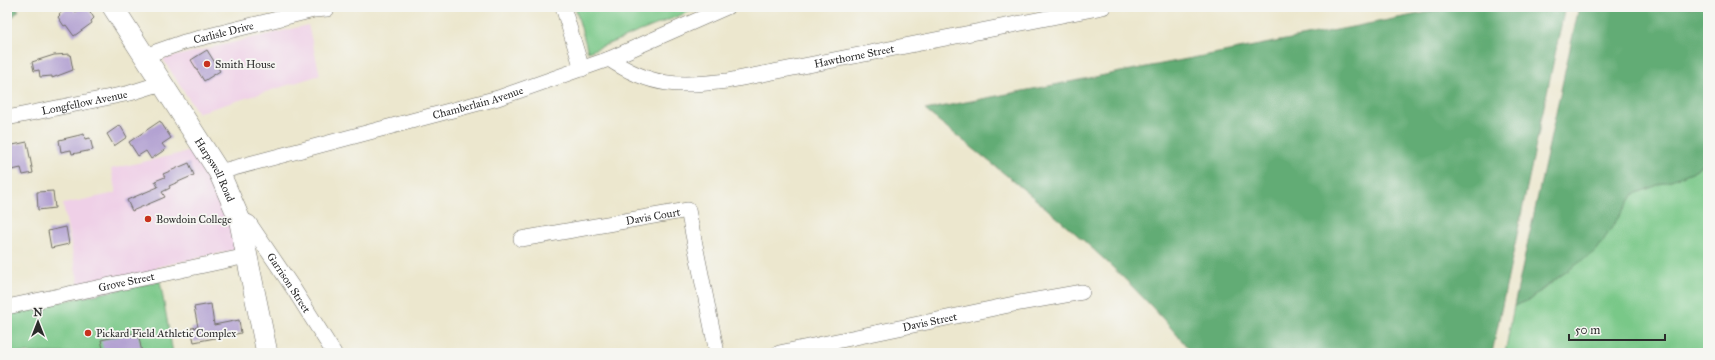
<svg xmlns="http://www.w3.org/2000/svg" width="1715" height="360" viewBox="0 0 1715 360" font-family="'IM FELL Great Primer',serif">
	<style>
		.built { fill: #efd0e7 }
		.green { fill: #79c888; stroke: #527a5a }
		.forest { fill: #62ac74; stroke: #466c50 }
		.building { fill: #b3a2d2 }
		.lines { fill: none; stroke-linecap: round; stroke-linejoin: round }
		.street-casing { stroke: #6f6d64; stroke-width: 16 }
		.secondary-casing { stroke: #6f6d64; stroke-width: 22 }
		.street { stroke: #fff; stroke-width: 15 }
		.secondary { stroke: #fff; stroke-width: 21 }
		.poi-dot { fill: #c8321e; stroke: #f6f6f2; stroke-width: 1.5 }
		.labels { text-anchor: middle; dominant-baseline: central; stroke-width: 3.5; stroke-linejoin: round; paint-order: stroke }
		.street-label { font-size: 11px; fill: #2b2b2b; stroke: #f6f6f2 }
		.poi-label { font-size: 11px; fill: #2b2b2b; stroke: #f6f6f2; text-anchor: start }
	</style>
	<rect width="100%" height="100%" fill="#f6f6f2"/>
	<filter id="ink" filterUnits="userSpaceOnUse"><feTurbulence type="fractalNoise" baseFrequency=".025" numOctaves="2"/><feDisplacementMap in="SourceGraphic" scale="8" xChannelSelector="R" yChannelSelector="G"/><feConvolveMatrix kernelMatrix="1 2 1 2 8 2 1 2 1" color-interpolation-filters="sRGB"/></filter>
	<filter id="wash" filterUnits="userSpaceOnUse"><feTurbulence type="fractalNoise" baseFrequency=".012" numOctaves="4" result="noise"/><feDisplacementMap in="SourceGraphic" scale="16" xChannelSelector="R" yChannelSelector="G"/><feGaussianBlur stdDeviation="0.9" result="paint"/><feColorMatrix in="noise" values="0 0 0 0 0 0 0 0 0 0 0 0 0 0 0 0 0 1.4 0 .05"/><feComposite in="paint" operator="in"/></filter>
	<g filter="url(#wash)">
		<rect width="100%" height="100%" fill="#ece7ce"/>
		<g class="built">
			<path d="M308 25 320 75 198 113 163 59Z"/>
			<path d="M196 150 221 196 239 249 157 267 160 281 81 297 63 204 116 193 111 169Z"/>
		</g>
		<g class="green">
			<path d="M575 7H701L588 52Z"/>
			<path d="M1708 161V353H1505L1514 306 1529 300 1571 268 1617 219 1634 194 1692 172Z"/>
			<path d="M160 281 173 353H7V313Z"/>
		</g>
		<g class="forest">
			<path d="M7 7H15L19 10 7 23Z"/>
			<path d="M1455 7H1565L1492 353H1293L1292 351 1269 353H1192C1117 259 1018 185 925 110Z"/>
			<path d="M1579 7H1708V161L1692 172 1634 194 1597 250 1549 284 1529 300 1514 306Z"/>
		</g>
		<g id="blocks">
			<g class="building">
				<path d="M69 7H72L75 12 82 7H87L94 18 91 21 92 23 74 36 66 25 64 26 58 17 60 15 59 14Z"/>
				<path d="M207 50 220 71 204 81 191 60Z"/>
				<path d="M70 54 73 70 52 78V76L40 77 39 70 34 71 32 62 54 55Z"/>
				<path d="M160 121 171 138 162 144 166 149 151 159 146 151 138 156 129 142Z"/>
				<path d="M120 125 127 137 114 146 107 134Z"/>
				<path d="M84 134 85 139 90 138 93 150 72 154 71 150 61 152 59 140Z"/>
				<path d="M27 142 33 173 23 175 21 168 12 170 8 146Z"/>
				<path d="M189 163 194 175 169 186 170 188 162 192 165 197 132 211 127 200 158 187 155 181 165 177 163 174Z"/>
				<path d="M53 191 55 208 38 210 37 192Z"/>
				<path d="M66 227 69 244 51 248 48 231Z"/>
				<path d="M211 304 214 325 239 320 241 333 194 342 191 328 198 327 194 307Z"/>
				<path d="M138 332 142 353H104L101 340Z"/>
			</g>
		</g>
	</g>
	<g filter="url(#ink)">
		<use href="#blocks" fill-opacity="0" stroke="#6f6d64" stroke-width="1"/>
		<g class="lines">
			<g class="street-casing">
				<g id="street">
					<path d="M563 7 582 69"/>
					<path id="s1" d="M144 56 184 42 314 10 327 9"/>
					<path id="s2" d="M609 59C651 87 679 87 727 81L1103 7"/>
					<path id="s3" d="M7 118 130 93 162 83"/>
					<path id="s4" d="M219 172 498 98 609 59 727 7"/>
					<path id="s5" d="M239 218 249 223 293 288 334 353"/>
					<path id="s6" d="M521 239 688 210 717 353"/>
					<path id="s7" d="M7 307 247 256"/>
					<path id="s8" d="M779 353 1014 304 1082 292"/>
				</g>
			</g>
			<g class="secondary-casing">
				<g id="secondary">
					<path id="s9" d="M113 7 219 172 239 218 267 353"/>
				</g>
			</g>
			<use href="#street" class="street"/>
			<use href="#secondary" class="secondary"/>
		</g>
	</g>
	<g class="poi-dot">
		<circle cx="207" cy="64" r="4"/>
		<circle cx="148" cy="219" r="4"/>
		<circle cx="88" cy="333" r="4"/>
	</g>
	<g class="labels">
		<g class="street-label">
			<text stroke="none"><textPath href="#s1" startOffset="83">Carlisle Drive</textPath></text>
			<text stroke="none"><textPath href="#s2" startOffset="253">Hawthorne Street</textPath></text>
			<text stroke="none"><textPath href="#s3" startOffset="79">Longfellow Avenue</textPath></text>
			<text stroke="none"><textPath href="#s4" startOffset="268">Chamberlain Avenue</textPath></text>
			<text stroke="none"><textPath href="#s9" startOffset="192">Harpswell Road</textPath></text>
			<text stroke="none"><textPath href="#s6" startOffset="134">Davis Court</textPath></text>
			<text stroke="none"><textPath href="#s7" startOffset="122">Grove Street</textPath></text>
			<text stroke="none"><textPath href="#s5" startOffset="83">Garrison Street</textPath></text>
			<text stroke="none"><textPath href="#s8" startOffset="154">Davis Street</textPath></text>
		</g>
		<g class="poi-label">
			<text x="215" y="64">Smith House</text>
			<text x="156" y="219">Bowdoin College</text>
			<text x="96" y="333">Pickard Field Athletic Complex</text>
		</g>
	</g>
	<rect width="1715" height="360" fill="none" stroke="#f6f6f2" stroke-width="24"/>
	<g transform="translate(38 322)" stroke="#f6f6f2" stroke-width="3" paint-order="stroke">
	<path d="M0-3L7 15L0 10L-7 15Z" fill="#2b2b2b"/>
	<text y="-6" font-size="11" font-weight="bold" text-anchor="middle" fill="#2b2b2b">N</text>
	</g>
	<path d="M1569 334v6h96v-6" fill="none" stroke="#2b2b2b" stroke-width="2"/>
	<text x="1575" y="334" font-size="12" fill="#2b2b2b" stroke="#f6f6f2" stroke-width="3" paint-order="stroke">50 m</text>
</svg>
